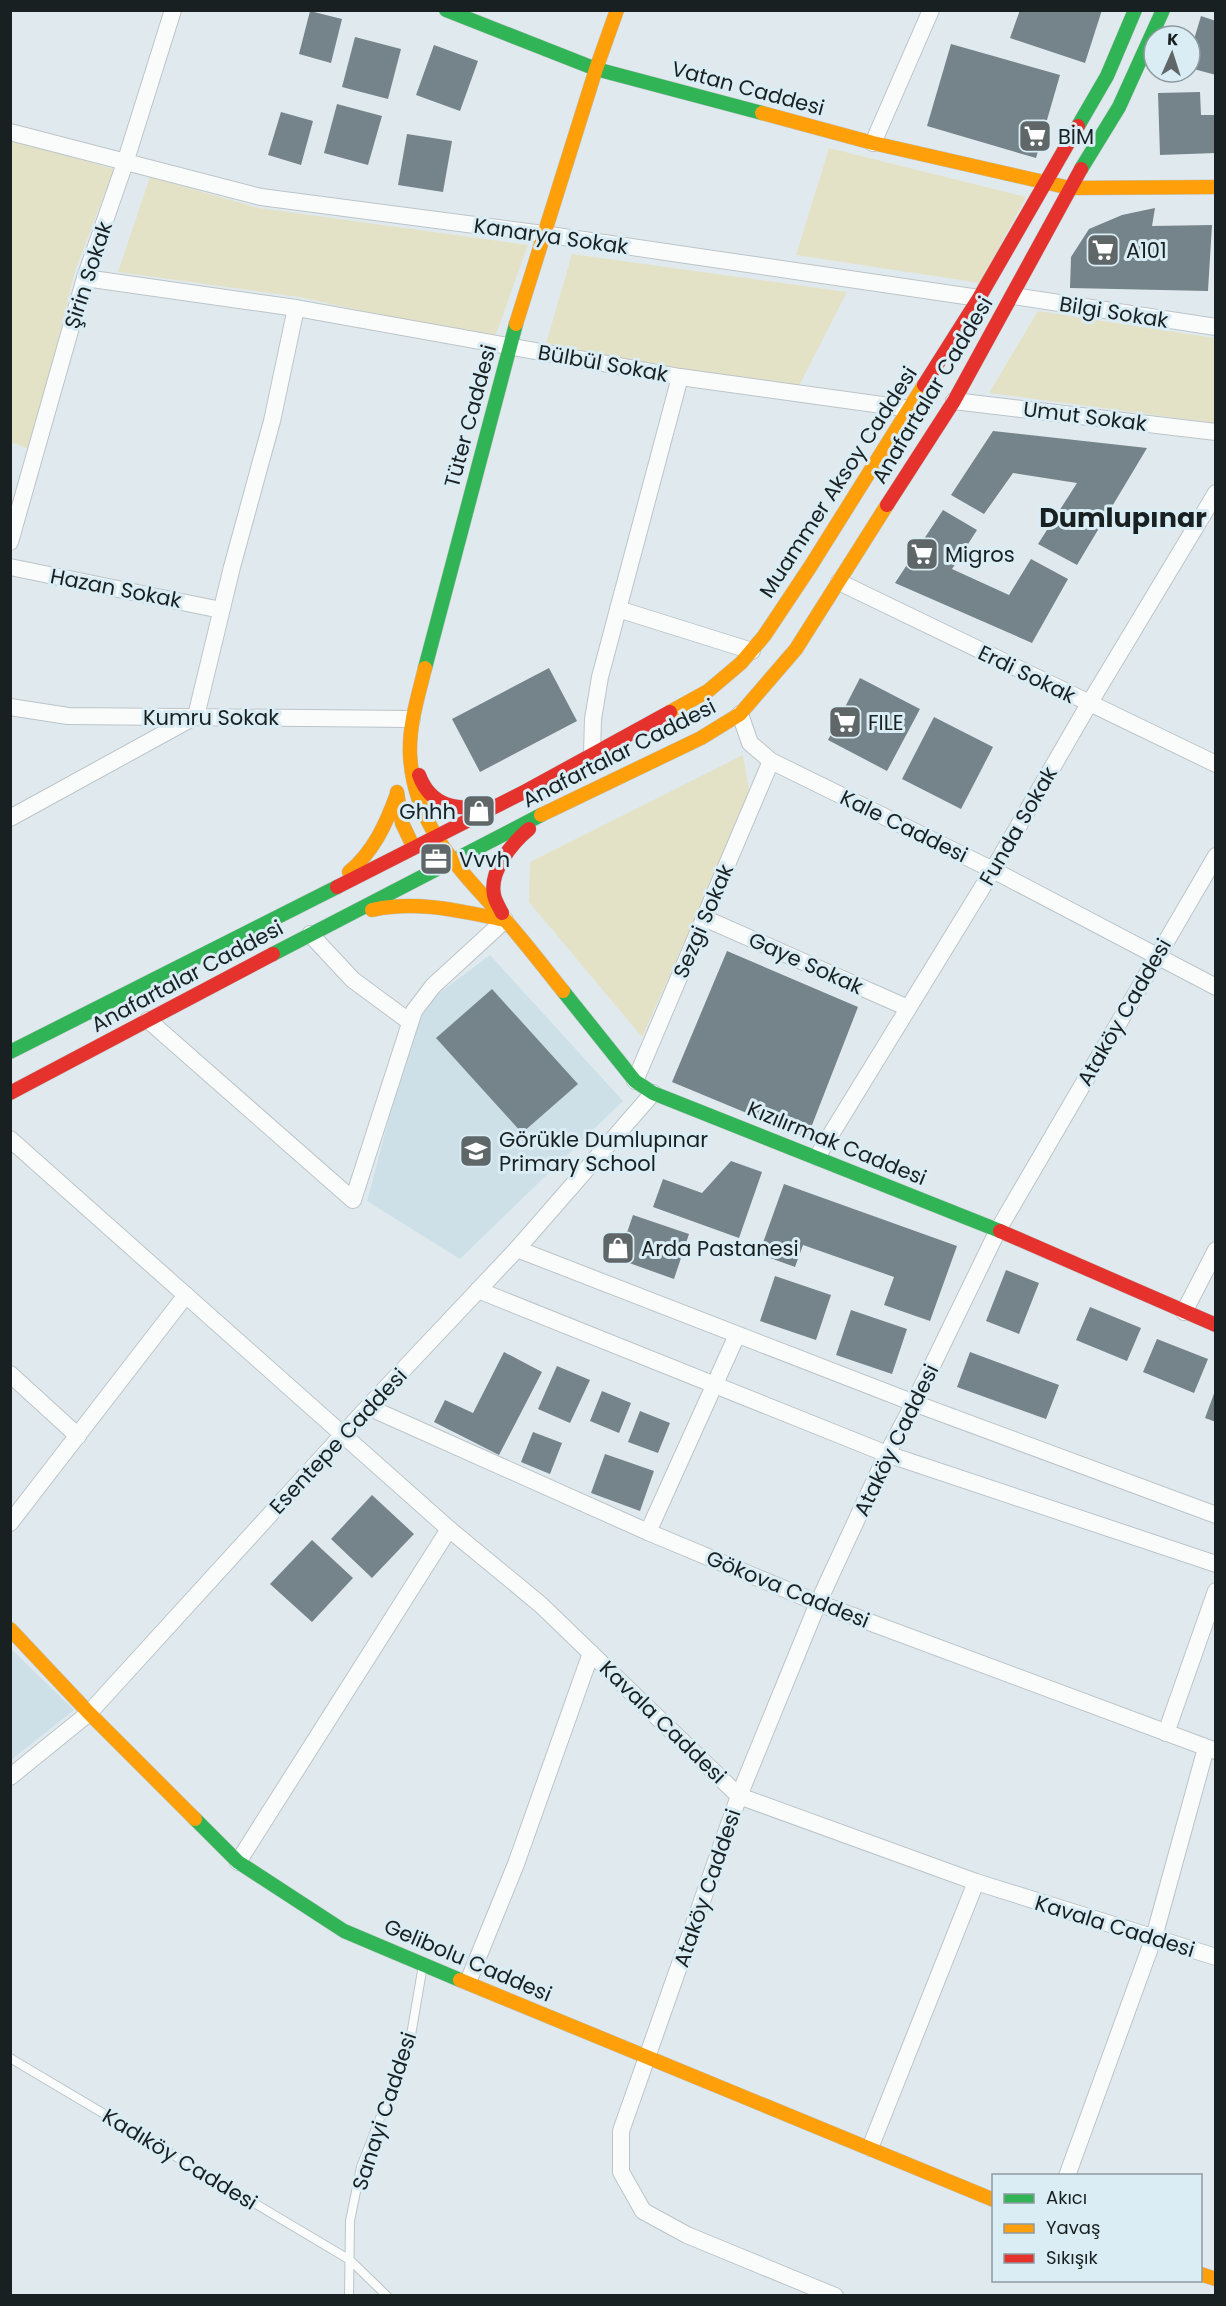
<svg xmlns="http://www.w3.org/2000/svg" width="1226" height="2306" viewBox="0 0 1226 2306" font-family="Poppins,sans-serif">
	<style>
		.built { fill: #cde0e8 }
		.green { fill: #e4e2c6 }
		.building { fill: #74848a }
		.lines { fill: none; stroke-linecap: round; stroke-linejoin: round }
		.lane-casing { stroke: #bcc4c8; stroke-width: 10 }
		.street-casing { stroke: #bcc4c8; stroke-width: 18 }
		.fast-casing { stroke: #bcc4c8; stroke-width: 15 }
		.slow-casing { stroke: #bcc4c8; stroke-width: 15 }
		.jam-casing { stroke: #bcc4c8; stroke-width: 15 }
		.lane { stroke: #fafcfc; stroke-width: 8 }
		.street { stroke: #fafcfc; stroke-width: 16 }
		.fast { stroke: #30b455; stroke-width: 14 }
		.slow { stroke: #ff9f0a; stroke-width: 14 }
		.jam { stroke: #e5322d; stroke-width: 14 }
		.labels { text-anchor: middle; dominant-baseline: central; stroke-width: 6; stroke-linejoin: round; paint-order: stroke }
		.street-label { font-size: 21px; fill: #192022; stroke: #daecf4 }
		.poi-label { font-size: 21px; fill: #192022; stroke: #daecf4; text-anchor: start }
		.district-label { font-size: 27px; font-weight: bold; fill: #192022; stroke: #daecf4 }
	</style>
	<rect width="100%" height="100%" fill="#e0eaee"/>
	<g class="built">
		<path d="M490 955 623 1101 460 1259 367 1201 418 1009Z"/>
		<path d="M10 1648 74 1710 11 1760H10Z"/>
	</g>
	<g class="green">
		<path d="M11 140 114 169 75 271 31 450 11 442Z"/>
		<path d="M829 148 1026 197 980 283 796 255Z"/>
		<path d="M150 177 259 208 528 245 494 340 299 297 118 272Z"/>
		<path d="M572 254 847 292 799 386 544 350Z"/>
		<path d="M1038 311 1215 338V423L989 393Z"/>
		<path d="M743 755 750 795 642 1037 529 902 530 862Z"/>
	</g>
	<g class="building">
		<path d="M1020 10H1102L1085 63 1010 38Z"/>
		<path d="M310 11 342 19 331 63 299 54Z"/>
		<path d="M1201 16 1216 21V75L1190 68V53Z"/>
		<path d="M355 37 401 49 388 99 342 87Z"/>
		<path d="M951 44 1060 75 1036 158 927 126Z"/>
		<path d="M434 45 478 61 460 111 416 95Z"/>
		<path d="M1200 92 1201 115H1216V153L1160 155 1158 93Z"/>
		<path d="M337 104 382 116 368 165 324 153Z"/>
		<path d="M281 112 313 121 301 165 268 155Z"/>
		<path d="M407 134 452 141 443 192 398 185Z"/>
		<path d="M1155 208 1152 226 1212 225 1208 291 1070 288 1071 257 1089 229 1122 215Z"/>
		<path d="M993 431 1147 448 1077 565 1038 544 1077 483 1013 473 984 514 951 495Z"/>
		<path d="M943 510 977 530 952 569 1009 595 1031 559 1068 579 1032 643 895 583Z"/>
		<path d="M549 668 577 721 480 772 452 719Z"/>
		<path d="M860 678 920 709 887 771 828 740Z"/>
		<path d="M934 717 993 747 961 809 902 779Z"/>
		<path d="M727 951 858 1007 807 1138 672 1082Z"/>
		<path d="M492 989 578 1084 522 1133 436 1038Z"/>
		<path d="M731 1161 762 1172 739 1238 653 1207 663 1179 702 1193Z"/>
		<path d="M784 1184 957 1246 930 1321 884 1305 894 1277 803 1245 795 1267 759 1254Z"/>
		<path d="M633 1215 689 1234 674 1279 618 1259Z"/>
		<path d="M1006 1270 1039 1283 1019 1334 986 1321Z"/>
		<path d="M775 1276 831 1295 816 1340 760 1321Z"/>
		<path d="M1090 1307 1141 1328 1127 1361 1076 1340Z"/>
		<path d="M851 1310 907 1329 892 1374 836 1355Z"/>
		<path d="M1157 1339 1208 1359 1194 1393 1143 1372Z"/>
		<path d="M504 1352 542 1372 499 1455 434 1422 445 1400 473 1413Z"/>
		<path d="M970 1352 1059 1385 1046 1419 957 1387Z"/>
		<path d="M557 1366 590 1380 570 1423 538 1409Z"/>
		<path d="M602 1391 631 1403 619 1433 590 1421Z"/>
		<path d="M1215 1391H1216V1422L1205 1418Z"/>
		<path d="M640 1411 670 1423 658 1453 628 1442Z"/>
		<path d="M533 1432 562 1443 550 1474 521 1462Z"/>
		<path d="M605 1454 654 1471 640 1511 591 1493Z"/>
		<path d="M372 1495 414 1534 372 1578 331 1539Z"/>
		<path d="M312 1540 353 1578 312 1622 270 1584Z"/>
	</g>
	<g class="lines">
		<g class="lane-casing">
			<g id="lane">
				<path d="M10 2058 350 2260 387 2296"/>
				<path d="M349 2296 350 2221 361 2167 410 2041 423 1965"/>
			</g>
		</g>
		<g class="street-casing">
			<g id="street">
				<path d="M10 132 261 197 543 234 979 298"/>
				<path d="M873 143 931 10"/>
				<path d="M85 278 296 308 680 377 911 409"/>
				<path d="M1013 296 1216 327"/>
				<path d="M954 401 1216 432"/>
				<path d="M10 542 85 278 125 163 173 10"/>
				<path d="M10 567 221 610"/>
				<path d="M839 582 1216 764"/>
				<path d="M618 609 752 651"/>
				<path d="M10 707 68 716 412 719"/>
				<path d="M740 714 750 743 771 761 993 870 1216 987"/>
				<path d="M592 754 593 719 600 677 680 377"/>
				<path d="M10 818 196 716 232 567 272 421 296 308"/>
				<path d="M704 918 908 1008"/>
				<path d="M310 934 353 980 410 1022"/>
				<path d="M148 1020 353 1200 414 1011 433 986 505 920"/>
				<path d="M635 1081 771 761"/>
				<path d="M10 1139 449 1529 541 1605 739 1796 976 1882 1216 1957"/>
				<path d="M817 1157 993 870 1089 704 1216 493"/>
				<path d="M517 1249 914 1403 1216 1515"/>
				<path d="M478 1290 887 1454 1216 1564"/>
				<path d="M1184 1312 1216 1250"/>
				<path d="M10 1374 78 1436"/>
				<path d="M368 1407 648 1532 818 1603 1216 1751"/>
				<path d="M10 1523 186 1295"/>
				<path d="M648 1532 737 1335"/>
				<path d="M1166 1733 1216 1591"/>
				<path d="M10 1777 89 1713 368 1407 517 1249 653 1093"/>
				<path d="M238 1862 449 1529"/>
				<path d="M468 1982 516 1864 591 1653"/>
				<path d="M870 2148 976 1882"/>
				<path d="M1067 2176 1154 1937 1206 1748"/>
				<path d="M835 2296 687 2235 643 2211 621 2172V2131L739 1796 818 1603 887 1454 914 1403 998 1230 1216 856"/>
			</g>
		</g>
		<g class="fast-casing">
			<g id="fast">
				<path d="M446 10 596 69 762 113"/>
				<path d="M1078 126 1107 76 1135 10"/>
				<path d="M1081 169 1119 107 1163 10"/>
				<path d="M425 668 516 324"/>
				<path d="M273 954 541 815"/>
				<path d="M563 991 635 1081 653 1093 1000 1231"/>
				<path d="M10 1052 337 887"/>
				<path d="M195 1819 238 1862 344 1931 460 1980"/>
			</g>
		</g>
		<g class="slow-casing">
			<g id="slow">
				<path d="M762 113 873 143 1070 188 1216 187"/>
				<path d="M516 324 596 69 617 10"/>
				<path d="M425 668C418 697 409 724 410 754 413 822 456 866 499 913 522 938 542 965 563 991"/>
				<path d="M670 712 708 691 741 663 764 636 810 567 924 385"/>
				<path d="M397 792 402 823 413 846"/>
				<path d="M541 815 701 738 740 714 796 649 887 505"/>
				<path d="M349 872C374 851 386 824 397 794"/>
				<path d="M372 910C417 900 460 911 505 920"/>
				<path d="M10 1629 89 1713 195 1819"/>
				<path d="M460 1980 994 2200"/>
				<path d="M1200 2274 1216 2279"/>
			</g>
		</g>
		<g class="jam-casing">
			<g id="jam">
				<path d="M924 385 979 298 1078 126"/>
				<path d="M887 505 954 401 1081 169"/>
				<path d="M419 775C431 808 457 809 488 808"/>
				<path d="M337 887 526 791 670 712"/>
				<path d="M502 913C499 907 495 901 494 895 489 871 512 843 529 829"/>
				<path d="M10 1093 273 954"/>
				<path d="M1000 1231 1216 1325"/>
			</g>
		</g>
		<use href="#lane" class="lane"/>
		<use href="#street" class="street"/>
		<use href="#fast" class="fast"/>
		<use href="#slow" class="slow"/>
		<use href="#jam" class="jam"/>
	</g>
	<defs>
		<g id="supermarket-square" transform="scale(1.725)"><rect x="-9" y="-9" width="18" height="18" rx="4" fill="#5f6769" stroke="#daecf4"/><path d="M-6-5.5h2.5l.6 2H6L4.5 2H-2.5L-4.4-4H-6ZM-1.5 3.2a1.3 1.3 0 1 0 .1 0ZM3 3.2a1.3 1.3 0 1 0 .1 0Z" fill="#fff"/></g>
		<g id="shop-square" transform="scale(1.725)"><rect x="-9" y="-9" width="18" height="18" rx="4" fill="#5f6769" stroke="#daecf4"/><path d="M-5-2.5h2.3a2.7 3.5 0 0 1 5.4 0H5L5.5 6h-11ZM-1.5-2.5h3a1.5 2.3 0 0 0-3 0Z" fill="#fff"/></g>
		<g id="office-square" transform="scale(1.725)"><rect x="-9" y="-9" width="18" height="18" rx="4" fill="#5f6769" stroke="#daecf4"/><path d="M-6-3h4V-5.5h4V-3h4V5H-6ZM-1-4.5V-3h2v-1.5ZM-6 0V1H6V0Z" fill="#fff"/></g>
		<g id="school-square" transform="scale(1.725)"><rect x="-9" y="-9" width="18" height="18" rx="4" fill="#5f6769" stroke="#daecf4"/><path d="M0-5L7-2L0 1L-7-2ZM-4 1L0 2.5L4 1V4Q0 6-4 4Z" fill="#fff"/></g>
	</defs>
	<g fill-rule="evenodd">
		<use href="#supermarket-square" x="1035" y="136"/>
		<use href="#supermarket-square" x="1103" y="250"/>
		<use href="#supermarket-square" x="922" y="554"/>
		<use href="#supermarket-square" x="845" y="722"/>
		<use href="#shop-square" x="479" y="811"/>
		<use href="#office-square" x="436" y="859"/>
		<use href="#school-square" x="476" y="1151"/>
		<use href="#shop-square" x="618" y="1248"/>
	</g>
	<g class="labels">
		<g class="street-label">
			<text transform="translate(748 88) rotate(15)">Vatan Caddesi</text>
			<text transform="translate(551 236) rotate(8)">Kanarya Sokak</text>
			<text transform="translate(88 275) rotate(-72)">Şirin Sokak</text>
			<text transform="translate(1114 312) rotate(9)">Bilgi Sokak</text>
			<text transform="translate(603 363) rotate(10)">Bülbül Sokak</text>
			<text transform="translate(932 390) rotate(-59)">Anafartalar Caddesi</text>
			<text transform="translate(470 416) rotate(-75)">Tüter Caddesi</text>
			<text transform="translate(1085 416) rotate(7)">Umut Sokak</text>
			<text transform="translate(838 482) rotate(-57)">Muammer Aksoy Caddesi</text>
			<text transform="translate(116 588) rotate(11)">Hazan Sokak</text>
			<text transform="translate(1027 674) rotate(26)">Erdi Sokak</text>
			<text x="211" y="717">Kumru Sokak</text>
			<text transform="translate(619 753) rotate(-27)">Anafartalar Caddesi</text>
			<text transform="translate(904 826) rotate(26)">Kale Caddesi</text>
			<text transform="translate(1018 826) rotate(-60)">Funda Sokak</text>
			<text transform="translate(703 921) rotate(-67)">Sezgi Sokak</text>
			<text transform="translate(806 963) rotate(24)">Gaye Sokak</text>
			<text transform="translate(187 976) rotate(-28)">Anafartalar Caddesi</text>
			<text transform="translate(1124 1012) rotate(-60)">Ataköy Caddesi</text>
			<text transform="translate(837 1143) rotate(22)">Kızılırmak Caddesi</text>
			<text transform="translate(896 1440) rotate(-64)">Ataköy Caddesi</text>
			<text transform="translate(338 1441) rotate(-47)">Esentepe Caddesi</text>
			<text transform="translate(788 1589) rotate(22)">Gökova Caddesi</text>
			<text transform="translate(663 1722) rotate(44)">Kavala Caddesi</text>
			<text transform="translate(707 1888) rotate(-71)">Ataköy Caddesi</text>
			<text transform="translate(1115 1926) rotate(17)">Kavala Caddesi</text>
			<text transform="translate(468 1960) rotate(23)">Gelibolu Caddesi</text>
			<text transform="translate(384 2111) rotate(-72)">Sanayi Caddesi</text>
			<text transform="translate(180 2159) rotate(31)">Kadıköy Caddesi</text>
		</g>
		<g class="poi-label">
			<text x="1058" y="136">BİM</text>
			<text x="1126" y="250">A101</text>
			<text x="945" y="554">Migros</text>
			<text x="868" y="722">FILE</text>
			<text x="456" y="811" text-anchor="end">Ghhh</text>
			<text x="459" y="859">Vvvh</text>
			<text x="499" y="1139">Görükle Dumlupınar<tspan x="499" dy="24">Primary School</tspan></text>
			<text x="641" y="1248">Arda Pastanesi</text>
		</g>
		<g class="district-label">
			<text x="1123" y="517">Dumlupınar</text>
		</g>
	</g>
	<rect width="1226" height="2306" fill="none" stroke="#192022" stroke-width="24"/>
	<rect x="992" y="2174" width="210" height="108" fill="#daecf4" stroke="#8d9aa0" stroke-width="1.5"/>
	<rect x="1004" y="2194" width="30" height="9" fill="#30b455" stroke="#8d9aa0" stroke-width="1.5"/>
	<text x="1046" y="2204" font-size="18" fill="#192022">Akıcı</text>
	<rect x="1004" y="2224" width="30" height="9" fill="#ff9f0a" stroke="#8d9aa0" stroke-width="1.5"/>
	<text x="1046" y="2234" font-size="18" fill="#192022">Yavaş</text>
	<rect x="1004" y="2254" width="30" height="9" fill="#e5322d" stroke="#8d9aa0" stroke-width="1.5"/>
	<text x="1046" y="2264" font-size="18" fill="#192022">Sıkışık</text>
	<g transform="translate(1172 54) rotate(3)"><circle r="28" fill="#daecf4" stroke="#8d9aa0" stroke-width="1.5"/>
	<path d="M0-4.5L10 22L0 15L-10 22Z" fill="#5f6769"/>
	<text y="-9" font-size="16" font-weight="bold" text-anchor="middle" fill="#192022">K</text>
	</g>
</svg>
